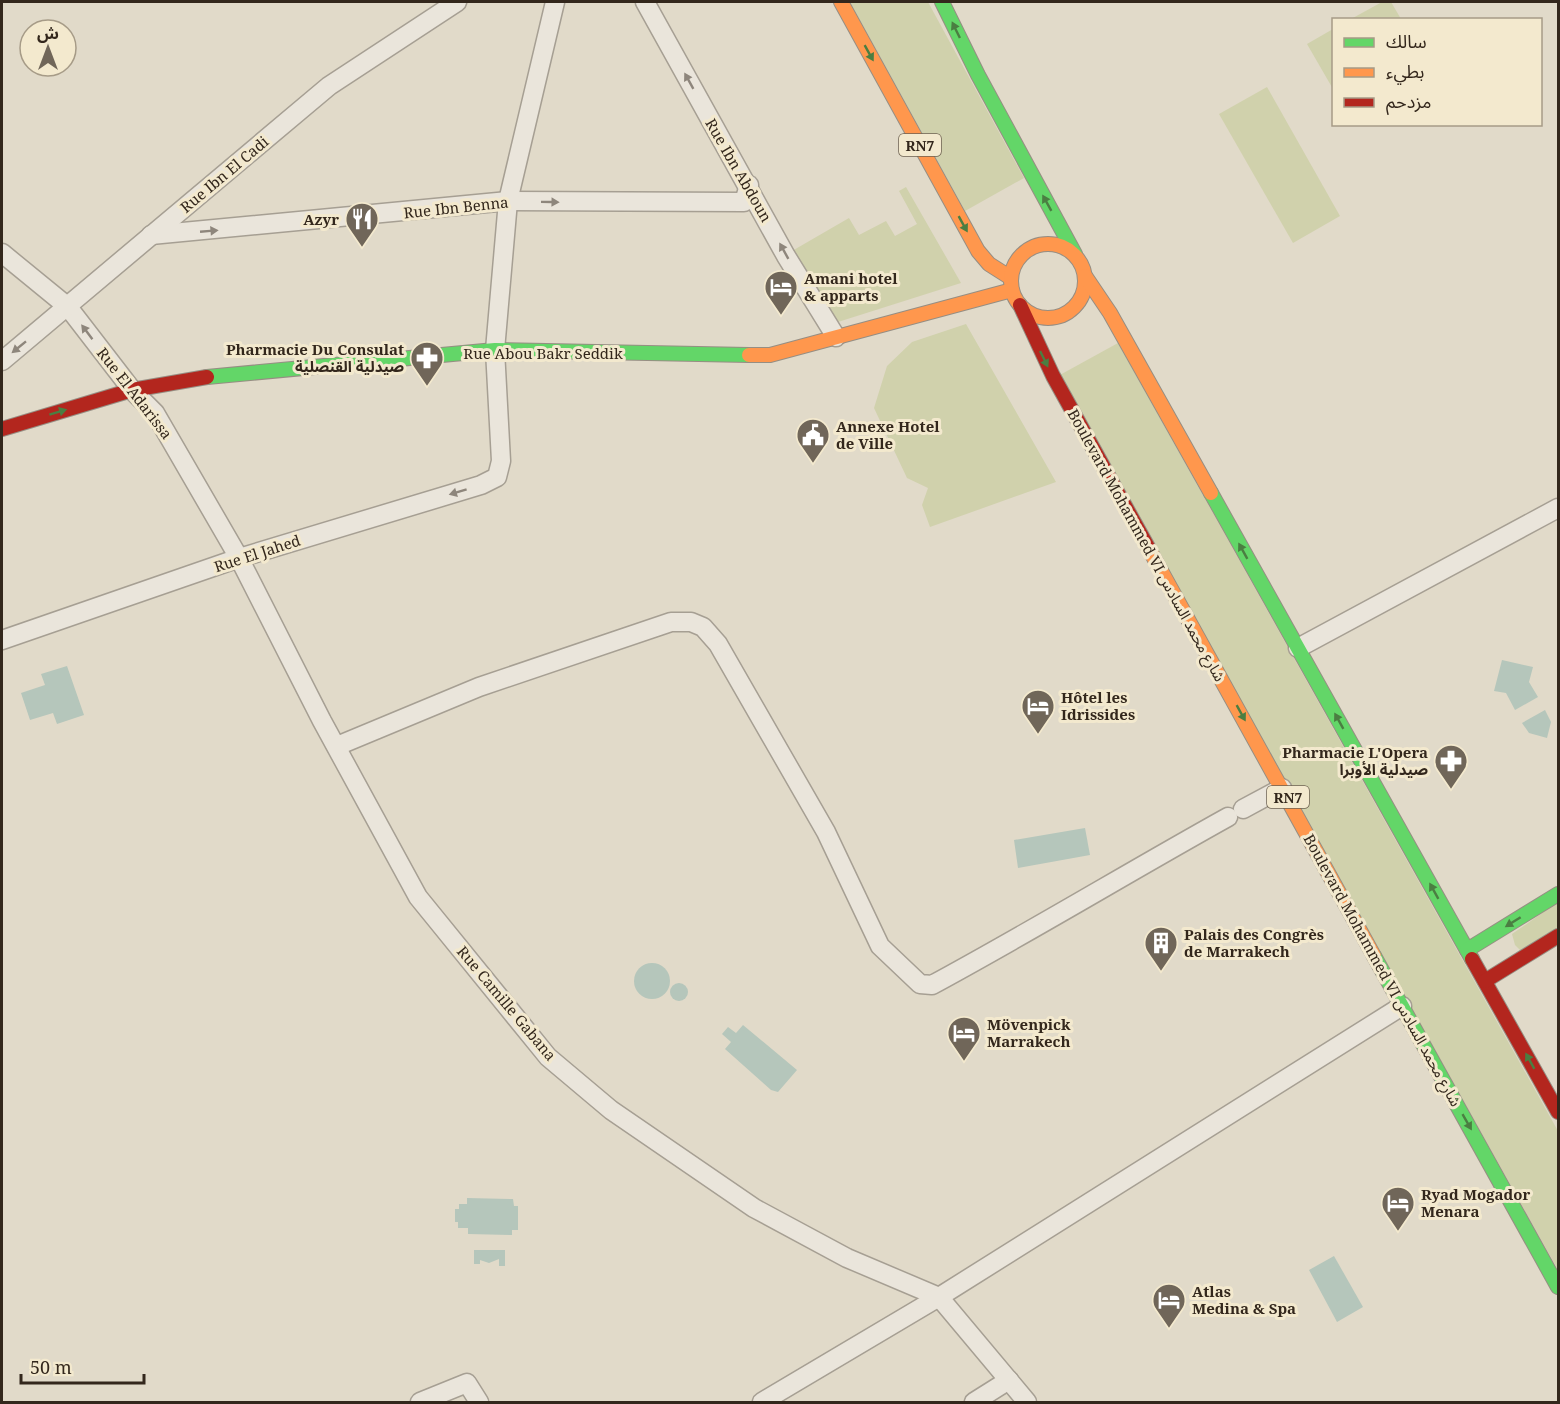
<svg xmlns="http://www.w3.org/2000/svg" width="1560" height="1404" viewBox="0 0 1560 1404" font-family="'Noto Serif','Noto Sans Arabic',serif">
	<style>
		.green { fill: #d0d1ac }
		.water { fill: #b5c6bb }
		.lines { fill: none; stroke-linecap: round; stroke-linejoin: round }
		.street-casing { stroke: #a69f93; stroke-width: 21 }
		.fast-casing { stroke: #968e83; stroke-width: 16 }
		.slow-casing { stroke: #968e83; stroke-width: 16 }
		.jam-casing { stroke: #968e83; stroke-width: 16 }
		.street { stroke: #eae5db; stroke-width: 18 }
		.fast { stroke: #63d668; stroke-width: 14 }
		.slow { stroke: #ff974d; stroke-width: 14 }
		.jam { stroke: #b3261e; stroke-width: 14 }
		.oneway { fill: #4b7e42 }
		.oneway2 { fill: #8e867c }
		.labels { text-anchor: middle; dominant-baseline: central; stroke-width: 6; stroke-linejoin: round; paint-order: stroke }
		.shield { fill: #f3e9ce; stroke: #6d6151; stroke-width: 1.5 }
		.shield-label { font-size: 14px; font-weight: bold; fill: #33271c }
		.street-label { font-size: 15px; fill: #33271c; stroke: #f3e9ce }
		.poi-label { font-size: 15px; font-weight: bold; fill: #33271c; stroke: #f3e9ce; text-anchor: start }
	</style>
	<rect width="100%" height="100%" fill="#e1dac9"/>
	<g class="green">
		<path d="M850 2H928L1024 178 965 211Z"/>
		<path d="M1382 2H1391L1401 19H1351Z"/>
		<path d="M1333 29V89L1307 44Z"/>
		<path d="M1267 87 1340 216 1293 243 1219 114Z"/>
		<path d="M906 187 961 283 838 322 830 317 792 251 849 218 859 235 886 221 895 236 917 224 899 191Z"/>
		<path d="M966 324 1056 482 930 527 922 505 928 488 907 478 874 408 887 366 912 342Z"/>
		<path d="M1118 343 1558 1131V1270L1058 376Z"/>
		<path d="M1558 902V928L1520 950 1515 945 1512 934Z"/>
	</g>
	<g class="water">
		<path d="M1502 660 1533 667 1529 682 1538 697 1515 710 1506 693 1494 691Z"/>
		<path d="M67 666 84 715 57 724 53 713 30 720 21 693 45 685 41 674Z"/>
		<path d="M1545 710 1551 722 1547 738 1529 733 1522 723Z"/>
		<path d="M1085 828 1090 855 1018 868 1014 840Z"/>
		<circle cx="652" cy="981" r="18"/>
		<circle cx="679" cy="992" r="9"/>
		<path d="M743 1025 797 1070 778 1092 771 1090 725 1049 731 1042 722 1034 728 1027 736 1033Z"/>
		<path d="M467 1198 513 1199 514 1206H518V1230H512V1235L468 1234V1228H458V1222H455V1209H459V1204H467Z"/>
		<path d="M474 1250H505V1266H499V1259L489 1263 480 1260V1264H474Z"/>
		<path d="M1334 1256 1363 1307 1337 1322 1309 1270Z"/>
	</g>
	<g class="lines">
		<g class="street-casing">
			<g id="street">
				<path d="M645 2 786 256 836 337"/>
				<path d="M151 235 508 201 744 202 749 185"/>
				<path d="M2 253 68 307 132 390 155 413 239 558 322 721 418 897 548 1057 611 1110 754 1208 847 1258 939 1297 1027 1402"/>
				<path d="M2 361 329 86 457 2"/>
				<path d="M2 640 239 558 481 485 497 477 501 461 495 350 508 201 555 2"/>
				<path d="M1298 648 1558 508"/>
				<path d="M337 746 479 687 671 622H691L703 627 718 644 826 832 880 946 920 984 932 985C1032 931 1129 872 1228 817"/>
				<path d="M1243 809 1282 788"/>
				<path d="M420 1402 467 1383 479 1402"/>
				<path d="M762 1402 939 1297 1402 1006"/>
				<path d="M974 1402 1009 1380"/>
			</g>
		</g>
		<g class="fast-casing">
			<g id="fast">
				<path d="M942 2 978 75 1075 254"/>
				<path d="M207 377 495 350 749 355"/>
				<path d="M1211 493 1472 959"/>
				<path d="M1467 950 1558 894"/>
				<path d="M1374 956 1558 1287"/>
			</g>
		</g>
		<g class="slow-casing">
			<g id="slow">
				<path d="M841 2 978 251 989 264 1011 278"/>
				<circle cx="1048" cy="281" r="37"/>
				<path d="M1085 276 1110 313 1211 493"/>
				<path d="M749 355H770L1012 290"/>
				<path d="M1149 549 1374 956"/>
			</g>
		</g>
		<g class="jam-casing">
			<g id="jam">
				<path d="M1020 305 1053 376 1149 549"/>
				<path d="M2 429 132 390 207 377"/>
				<path d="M1472 959 1558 1112"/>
				<path d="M1485 981 1558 936"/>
			</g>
		</g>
		<use href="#street" class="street"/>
		<use href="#fast" class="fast"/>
		<use href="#slow" class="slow"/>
		<use href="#jam" class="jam"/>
	</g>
	<defs><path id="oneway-solid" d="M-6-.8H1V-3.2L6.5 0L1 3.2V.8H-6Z" transform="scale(1.5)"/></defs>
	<g class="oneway">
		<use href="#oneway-solid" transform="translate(956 30) rotate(-116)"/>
		<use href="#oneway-solid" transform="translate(869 53) rotate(61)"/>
		<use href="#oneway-solid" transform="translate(1047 203) rotate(-119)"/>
		<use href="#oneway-solid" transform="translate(963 224) rotate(61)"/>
		<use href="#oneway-solid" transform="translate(1044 359) rotate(64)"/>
		<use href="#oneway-solid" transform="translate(58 412) rotate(-17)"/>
		<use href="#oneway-solid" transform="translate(1243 551) rotate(-119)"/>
		<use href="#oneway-solid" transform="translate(1241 713) rotate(61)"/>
		<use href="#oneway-solid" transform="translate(1339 721) rotate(-119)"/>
		<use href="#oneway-solid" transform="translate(1434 891) rotate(-119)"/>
		<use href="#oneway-solid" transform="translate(1513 922) rotate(148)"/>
		<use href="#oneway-solid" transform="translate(1530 1061) rotate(-119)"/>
		<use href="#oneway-solid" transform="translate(1467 1122) rotate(60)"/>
	</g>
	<g class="oneway2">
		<use href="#oneway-solid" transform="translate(689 81) rotate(-119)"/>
		<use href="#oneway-solid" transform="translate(550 202) rotate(1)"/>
		<use href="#oneway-solid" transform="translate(209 231) rotate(-5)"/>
		<use href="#oneway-solid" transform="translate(784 251) rotate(-119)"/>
		<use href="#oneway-solid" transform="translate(87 332) rotate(-127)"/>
		<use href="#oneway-solid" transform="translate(19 347) rotate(141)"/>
		<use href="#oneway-solid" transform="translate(458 492) rotate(163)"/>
	</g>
	<defs>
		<g id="restaurant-pin" transform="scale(1.725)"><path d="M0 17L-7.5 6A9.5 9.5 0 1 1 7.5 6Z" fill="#706659" stroke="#f3e9ce"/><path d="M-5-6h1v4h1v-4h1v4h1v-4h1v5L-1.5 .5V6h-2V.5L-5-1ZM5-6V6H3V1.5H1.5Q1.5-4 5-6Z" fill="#fff"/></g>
		<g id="hotel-pin" transform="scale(1.725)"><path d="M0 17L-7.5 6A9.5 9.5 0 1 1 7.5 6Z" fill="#706659" stroke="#f3e9ce"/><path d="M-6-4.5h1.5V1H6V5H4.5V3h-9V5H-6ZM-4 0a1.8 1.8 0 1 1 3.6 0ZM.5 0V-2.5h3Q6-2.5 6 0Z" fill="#fff"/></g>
		<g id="pharmacy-pin" transform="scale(1.725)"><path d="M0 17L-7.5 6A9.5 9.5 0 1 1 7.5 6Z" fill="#706659" stroke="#f3e9ce"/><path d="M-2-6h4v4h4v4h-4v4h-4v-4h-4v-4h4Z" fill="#fff"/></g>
		<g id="civic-pin" transform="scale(1.725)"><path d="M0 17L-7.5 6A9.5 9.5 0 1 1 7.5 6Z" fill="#706659" stroke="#f3e9ce"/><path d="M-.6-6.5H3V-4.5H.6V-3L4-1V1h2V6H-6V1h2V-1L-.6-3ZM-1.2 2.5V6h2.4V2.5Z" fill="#fff"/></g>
		<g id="building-pin" transform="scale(1.725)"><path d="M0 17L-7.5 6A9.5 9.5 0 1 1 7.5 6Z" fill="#706659" stroke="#f3e9ce"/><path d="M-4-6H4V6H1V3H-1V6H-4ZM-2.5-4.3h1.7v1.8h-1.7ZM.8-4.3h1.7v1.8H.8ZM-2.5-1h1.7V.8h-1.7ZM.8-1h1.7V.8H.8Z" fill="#fff"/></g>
	</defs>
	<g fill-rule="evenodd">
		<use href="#restaurant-pin" x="362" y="219"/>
		<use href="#hotel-pin" x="781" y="287"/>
		<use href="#pharmacy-pin" x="427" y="358"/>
		<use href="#civic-pin" x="813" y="435"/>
		<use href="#hotel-pin" x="1038" y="706"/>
		<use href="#pharmacy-pin" x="1451" y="761"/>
		<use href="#building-pin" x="1161" y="943"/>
		<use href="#hotel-pin" x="964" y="1033"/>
		<use href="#hotel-pin" x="1398" y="1203"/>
		<use href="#hotel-pin" x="1169" y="1300"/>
	</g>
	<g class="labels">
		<g class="shield">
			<rect x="899" y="134" width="42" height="22" rx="4.5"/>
			<rect x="1267" y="786" width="42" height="22" rx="4.5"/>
		</g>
		<g class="shield-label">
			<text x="920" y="145">RN7</text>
			<text x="1288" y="797">RN7</text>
		</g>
		<g class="street-label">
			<text transform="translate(739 170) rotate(60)">Rue Ibn Abdoun</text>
			<text transform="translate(224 174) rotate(-40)">Rue Ibn El Cadi</text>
			<text transform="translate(456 207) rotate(-6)">Rue Ibn Benna</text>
			<text x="543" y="353">Rue Abou Bakr Seddik</text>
			<text transform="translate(135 393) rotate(52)">Rue El Adarissa</text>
			<text transform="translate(1147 545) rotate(61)">Boulevard Mohammed VI شارع محمد السادس</text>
			<text transform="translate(257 553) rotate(-18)">Rue El Jahed</text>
			<text transform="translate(1383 970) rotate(61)">Boulevard Mohammed VI شارع محمد السادس</text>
			<text transform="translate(507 1003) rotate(50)">Rue Camille Gabana</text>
		</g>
		<g class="poi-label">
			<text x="339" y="219" text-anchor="end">Azyr</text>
			<text x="804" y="278">Amani hotel<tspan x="804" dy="17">&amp; apparts</tspan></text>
			<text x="404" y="349" text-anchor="end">Pharmacie Du Consulat<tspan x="404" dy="17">صيدلية القنصلية</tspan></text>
			<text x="836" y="426">Annexe Hotel<tspan x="836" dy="17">de Ville</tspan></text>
			<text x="1061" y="697">Hôtel les<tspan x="1061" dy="17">Idrissides</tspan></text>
			<text x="1428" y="752" text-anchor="end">Pharmacie L'Opera<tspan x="1428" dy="17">صيدلية الأوبرا</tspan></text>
			<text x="1184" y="934">Palais des Congrès<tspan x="1184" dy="17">de Marrakech</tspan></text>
			<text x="987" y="1024">Mövenpick<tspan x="987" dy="17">Marrakech</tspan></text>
			<text x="1421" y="1194">Ryad Mogador<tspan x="1421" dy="17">Menara</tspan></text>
			<text x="1192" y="1291">Atlas<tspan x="1192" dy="17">Medina &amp; Spa</tspan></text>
		</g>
	</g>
	<rect width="1560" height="1404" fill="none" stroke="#33271c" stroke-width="6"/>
	<rect x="1332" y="18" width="210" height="108" fill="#f3e9ce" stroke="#a69b87" stroke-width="1.5"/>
	<rect x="1344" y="38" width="30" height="9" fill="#63d668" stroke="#a69b87" stroke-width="1.5"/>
	<text x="1386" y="48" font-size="18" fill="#33271c">سالك</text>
	<rect x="1344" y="68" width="30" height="9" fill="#ff974d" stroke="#a69b87" stroke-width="1.5"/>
	<text x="1386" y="78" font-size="18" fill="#33271c">بطيء</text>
	<rect x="1344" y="98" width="30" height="9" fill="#b3261e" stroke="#a69b87" stroke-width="1.5"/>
	<text x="1386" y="108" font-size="18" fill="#33271c">مزدحم</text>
	<g transform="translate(48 48)"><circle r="28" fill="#f3e9ce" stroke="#a69b87" stroke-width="1.5"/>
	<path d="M0-4.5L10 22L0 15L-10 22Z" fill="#706659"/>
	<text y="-9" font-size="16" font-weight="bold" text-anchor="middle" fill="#33271c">ش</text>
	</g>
	<path d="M21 1374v9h123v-9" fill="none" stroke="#33271c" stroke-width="3"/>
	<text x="30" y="1374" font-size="18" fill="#33271c" stroke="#f3e9ce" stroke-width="4.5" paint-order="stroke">50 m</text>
</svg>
